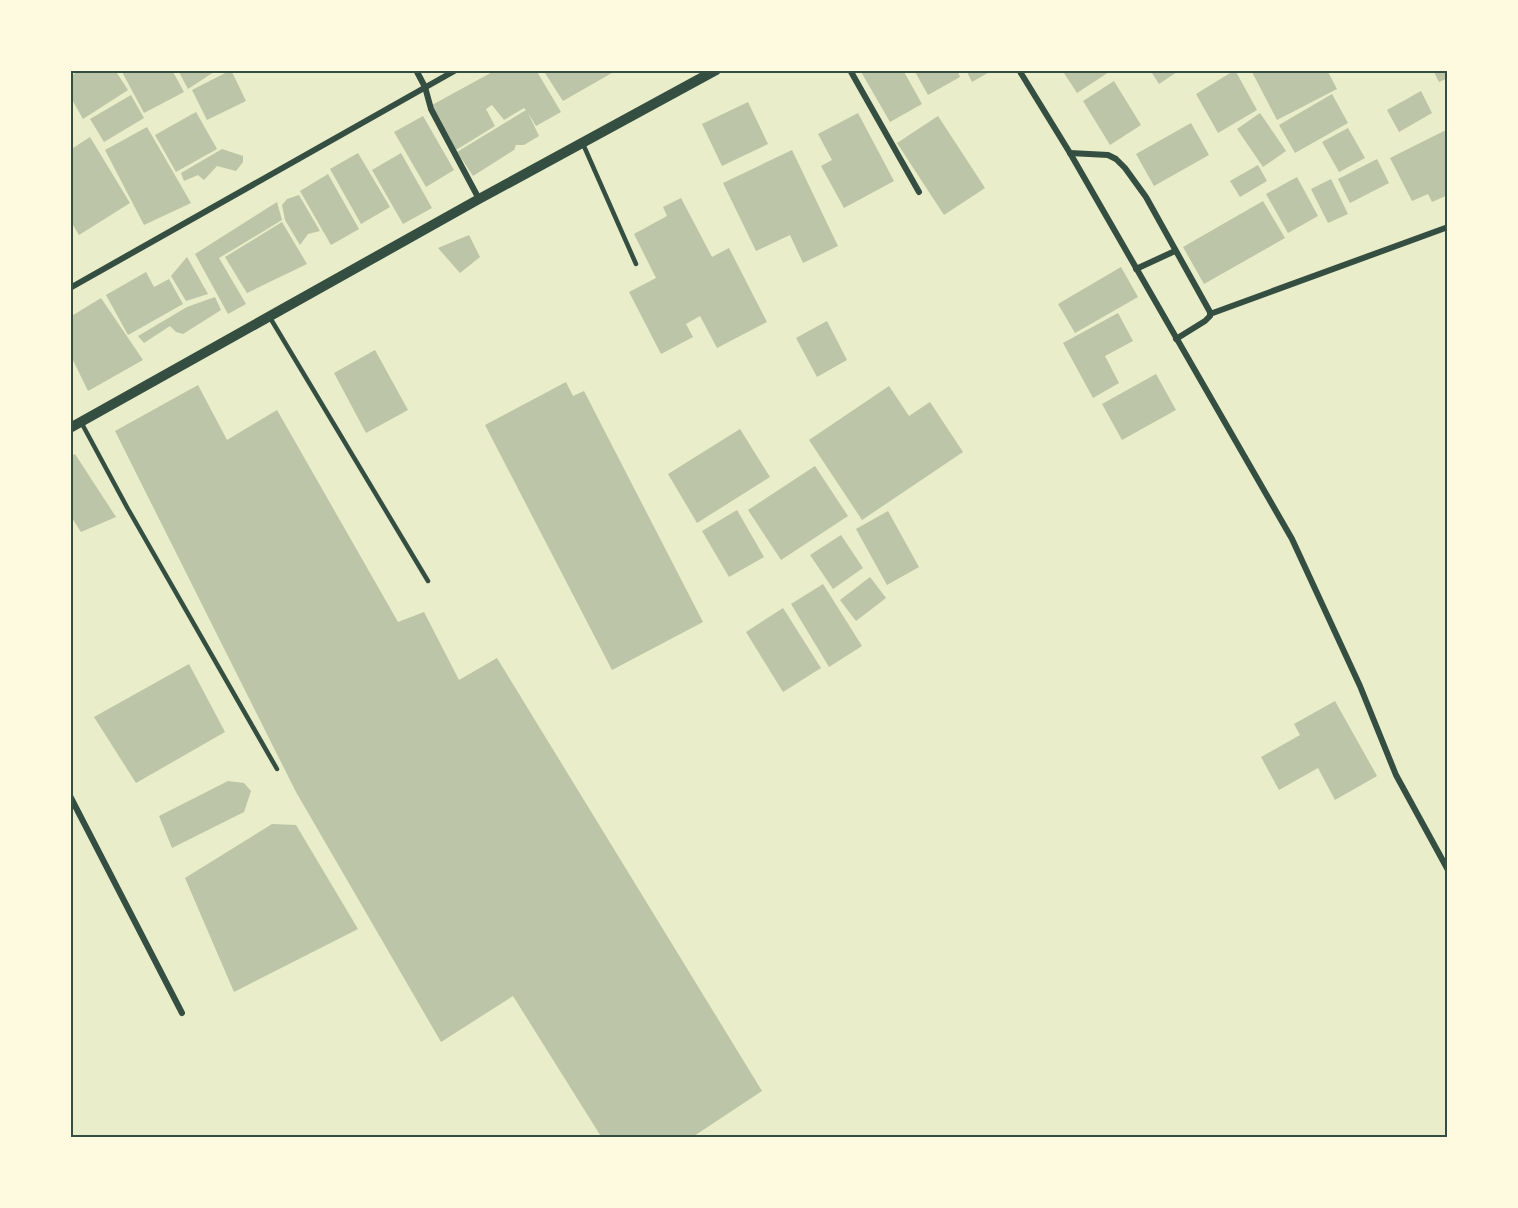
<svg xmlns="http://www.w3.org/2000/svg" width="1518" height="1208" viewBox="0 0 1518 1208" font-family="'Fira Sans',sans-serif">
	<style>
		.building { fill: #bcc5a7 }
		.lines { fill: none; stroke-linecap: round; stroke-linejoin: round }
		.service { stroke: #344e41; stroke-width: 4.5 }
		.minor { stroke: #344e41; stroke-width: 6 }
		.tertiary { stroke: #344e41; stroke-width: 10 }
		.neatline { fill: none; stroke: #344e41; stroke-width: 2 }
	</style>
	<rect width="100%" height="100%" fill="#e9edc9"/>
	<g class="building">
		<path d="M79 70H115L128 90 83 119 70 96V77Z"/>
		<path d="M121 70H172L184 92 144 113Z"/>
		<path d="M178 70H217L188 89Z"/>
		<path d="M231 70 246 101 207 120 192 90Z"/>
		<path d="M496 70H536L561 112 536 126 528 113 539 136 524 145H516L514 150 473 176 457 152 526 110 524 108 504 120 492 105 486 109 495 126 456 150 432 105Z"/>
		<path d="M543 70H617L563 101Z"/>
		<path d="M860 70H903L922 104 890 122Z"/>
		<path d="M914 70H957L960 77 928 95Z"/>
		<path d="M966 70H993L972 82Z"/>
		<path d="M1062 70H1112L1077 93Z"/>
		<path d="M1150 70H1180L1159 84Z"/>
		<path d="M1235 70 1257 110 1218 133 1196 94Z"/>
		<path d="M1251 70H1327L1337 89 1277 120Z"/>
		<path d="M1433 70H1448V78L1439 82Z"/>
		<path d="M1114 81 1141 125 1110 145 1083 101Z"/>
		<path d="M1421 91 1432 113 1399 132 1387 110Z"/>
		<path d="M1332 94 1348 123 1295 153 1279 125Z"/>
		<path d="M131 95 144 118 104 142 90 119Z"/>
		<path d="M748 102 768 144 722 166 702 124Z"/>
		<path d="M196 112 217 149 176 172 155 135Z"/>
		<path d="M858 113 894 181 844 208 821 166 832 160 818 134Z"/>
		<path d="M1260 113 1286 151 1263 167 1237 129Z"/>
		<path d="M423 116 454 170 426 187 394 132Z"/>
		<path d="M938 116 985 188 944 215 897 143Z"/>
		<path d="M1191 123 1209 155 1154 186 1136 154Z"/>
		<path d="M147 127 191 203 144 225 105 150Z"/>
		<path d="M1348 128 1365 158 1339 172 1322 142Z"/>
		<path d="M1446 130 1448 134V195L1432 202 1428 194 1412 201 1390 158Z"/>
		<path d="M90 137 130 203 79 235 70 220V150Z"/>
		<path d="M222 149 243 156V162L236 171 217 166 204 180 198 175 184 181 181 173Z"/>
		<path d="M792 150 838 246 803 263 790 235 756 251 723 183Z"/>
		<path d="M358 153 390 207 361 224 330 169Z"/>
		<path d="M401 153 432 208 403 224 372 170Z"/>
		<path d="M1377 159 1389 183 1350 203 1338 179Z"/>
		<path d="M1258 165 1267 181 1240 197 1230 181Z"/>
		<path d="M328 174 359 229 331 245 300 191Z"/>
		<path d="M1297 177 1318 216 1288 233 1266 194Z"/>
		<path d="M1331 179 1348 214 1328 223 1311 189Z"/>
		<path d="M299 195 320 231 308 234 300 245 285 220 282 205 287 199Z"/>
		<path d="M681 198 712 257 729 248 767 322 717 348 700 316 686 324 693 337 661 354 629 292 656 278 634 234 667 216 663 207Z"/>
		<path d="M1263 201 1285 238 1204 284 1183 247Z"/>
		<path d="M277 202 282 220 219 258 246 304 228 314 195 254Z"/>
		<path d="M282 222 307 264 247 293 225 257Z"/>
		<path d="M469 235 480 257 460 273 438 248Z"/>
		<path d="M187 257 208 294 186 301 171 276Z"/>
		<path d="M1121 267 1138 297 1075 333 1058 304Z"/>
		<path d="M146 272 154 287 169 279 183 304 128 335 106 295Z"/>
		<path d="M215 297 221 310 183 334 176 332 170 326 144 343 138 336 187 307Z"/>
		<path d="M101 298 143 360 88 391 70 354V317Z"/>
		<path d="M1118 313 1133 341 1105 356 1119 383 1093 398 1063 343Z"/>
		<path d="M827 321 847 360 817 377 796 338Z"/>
		<path d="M375 350 408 410 366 433 334 373Z"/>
		<path d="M1156 374 1176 410 1122 440 1102 404Z"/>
		<path d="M566 382 573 396 584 391 703 622 612 670 485 425Z"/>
		<path d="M198 385 227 440 277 410 398 622 424 612 459 680 497 658 762 1091 691 1138H602L513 996 441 1042 296 792 115 431Z"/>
		<path d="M889 386 909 416 930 402 963 452 862 520 809 440Z"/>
		<path d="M740 429 770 477 697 523 668 474Z"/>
		<path d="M75 454 116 517 81 532 70 515V457Z"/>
		<path d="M815 466 848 516 781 560 748 510Z"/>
		<path d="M737 510 764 557 729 577 702 531Z"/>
		<path d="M888 511 919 567 887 585 856 529Z"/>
		<path d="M841 535 863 568 833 589 810 555Z"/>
		<path d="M870 577 886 598 856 621 840 600Z"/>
		<path d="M823 584 862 646 829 667 791 604Z"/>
		<path d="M783 608 821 668 783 692 746 632Z"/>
		<path d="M189 664 225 732 136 783 94 717Z"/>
		<path d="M1335 701 1377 776 1335 800 1318 768 1279 790 1261 757 1300 735 1294 724Z"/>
		<path d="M228 781 244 783 251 791 244 812 172 848 159 816Z"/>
		<path d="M272 824 296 825 358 929 234 992 185 878Z"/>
	</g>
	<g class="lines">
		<g class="service">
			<path d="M583 144 636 264"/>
			<path d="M269 316 428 581"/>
			<path d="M81 422 128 509 277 769"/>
		</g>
		<g class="minor">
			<path d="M416 70 425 87 431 109 479 199"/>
			<path d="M850 70 919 192"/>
			<path d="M1019 70 1070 153 1292 539 1360 686 1396 775 1448 870"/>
			<path d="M1070 153 1108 155 1116 159 1125 168 1146 197 1210 312V316L1205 321 1176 339"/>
			<path d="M1136 269 1175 251"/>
			<path d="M70 288 456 70"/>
			<path d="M1210 314 1448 227"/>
			<path d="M70 796 182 1013"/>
		</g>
		<path class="tertiary" d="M70 428 479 199 716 70"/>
	</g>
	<rect width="1518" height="1208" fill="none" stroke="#fefae0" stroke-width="144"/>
	<rect x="72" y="72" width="1374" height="1064" class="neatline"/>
</svg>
